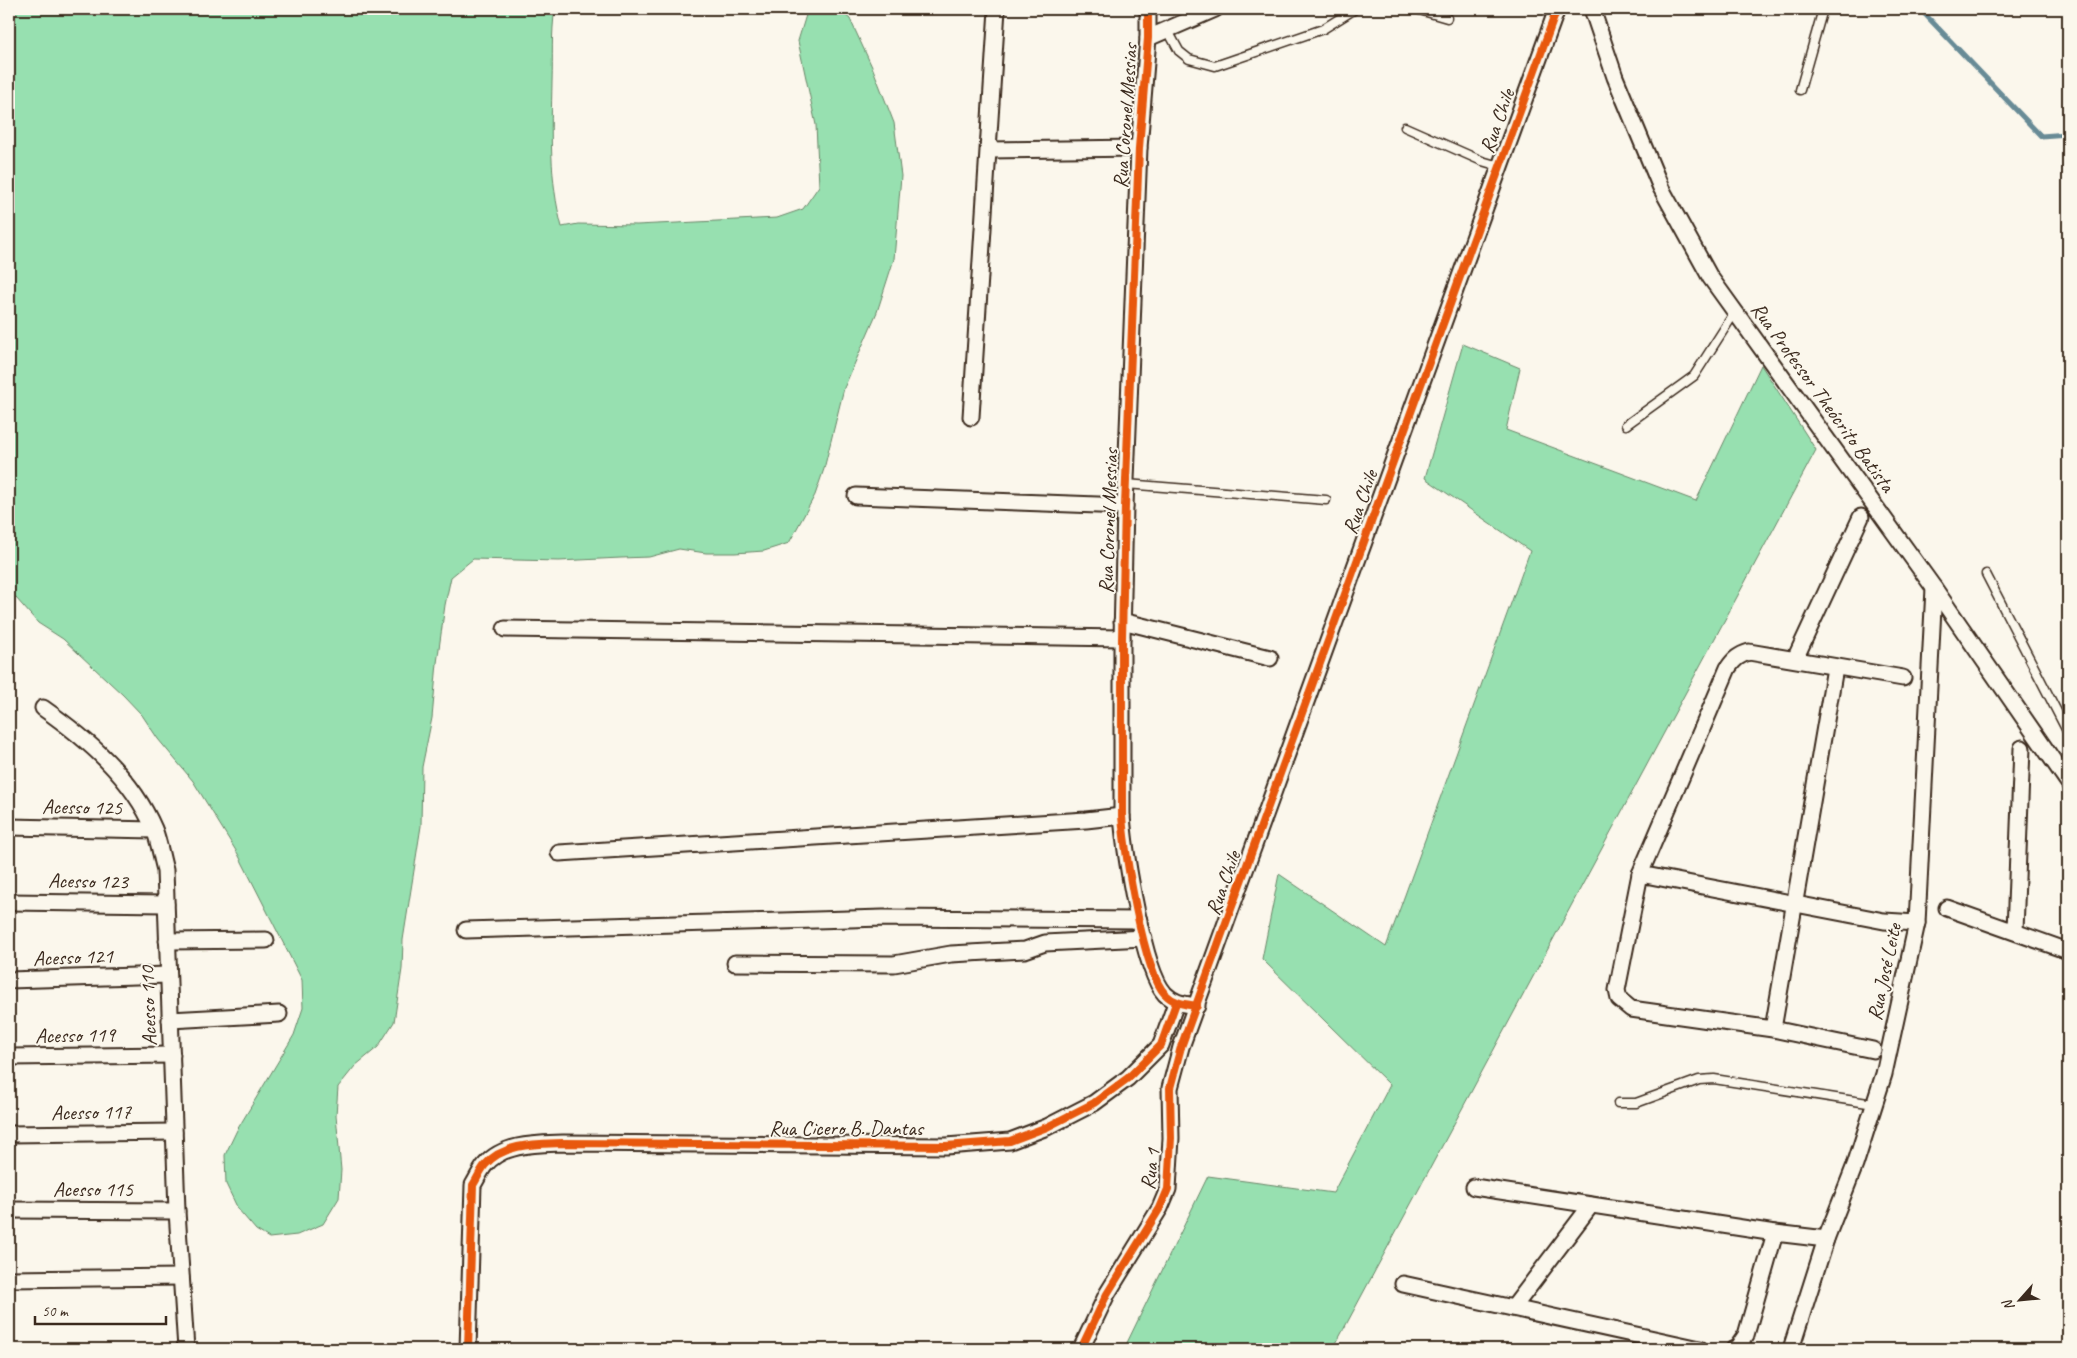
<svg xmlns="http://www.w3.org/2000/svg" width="2077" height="1358" viewBox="0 0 2077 1358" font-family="Caveat,sans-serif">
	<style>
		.green { fill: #97e0b0; stroke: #698567 }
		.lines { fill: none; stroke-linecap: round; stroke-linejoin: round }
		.stream { stroke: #678b96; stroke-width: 5 }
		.lane-casing { stroke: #3b2a1e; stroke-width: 11 }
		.street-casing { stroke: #3b2a1e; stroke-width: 19 }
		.lane { stroke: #fbf7ec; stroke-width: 8 }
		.street { stroke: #fbf7ec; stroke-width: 15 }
		.cycleway-casing { stroke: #fbf7ec; stroke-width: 11 }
		.cycleway { stroke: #e8590c; stroke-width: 8 }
		.labels { text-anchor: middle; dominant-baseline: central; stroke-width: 4; stroke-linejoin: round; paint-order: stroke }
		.street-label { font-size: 21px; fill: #3b2a1e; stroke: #fbf7ec }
	</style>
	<rect width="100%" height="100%" fill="#fbf7ec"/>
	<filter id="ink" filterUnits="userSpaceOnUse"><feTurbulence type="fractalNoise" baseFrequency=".02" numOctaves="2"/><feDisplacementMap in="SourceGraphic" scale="10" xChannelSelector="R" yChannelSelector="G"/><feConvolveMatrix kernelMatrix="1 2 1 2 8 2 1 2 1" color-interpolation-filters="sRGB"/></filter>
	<g filter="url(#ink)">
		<g class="green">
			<path d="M9 9H555C551 33 553 57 552 82 551 131 549 180 562 227L578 224 637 225 777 218 803 209 819 186 816 125 798 41 806 15 817 9H838L850 19 873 69 894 123 901 176 894 259 877 312 844 388 824 469 815 495 789 543 764 551 735 553H706L679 549 649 557 621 558 559 561 473 559 451 577 445 605 437 663 432 718 422 767 421 826 403 940 402 969 394 1022 378 1047 355 1066 338 1087 336 1115 341 1170 339 1198 323 1224 297 1235 269 1238 256 1230 238 1209 226 1184 225 1155 237 1130 294 1035 303 1008 302 980 238 854 193 781 158 739 142 715 123 695 63 639 38 623 9 590Z"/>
			<path d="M1463 344 1520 368 1506 430 1696 501 1761 365 1816 450 1333 1349H1124L1208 1176 1333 1193 1390 1085 1262 959 1279 874 1386 947 1530 551 1425 478Z"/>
		</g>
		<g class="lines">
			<path class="stream" d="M1920 9 2041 136 2068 134"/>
			<g class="lane-casing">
				<g id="lane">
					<path d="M1416 9 1447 18"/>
					<path d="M1167 29 1179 51 1189 59 1215 66 1323 29 1355 9"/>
					<path d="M1800 90 1823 9"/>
					<path d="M1405 127 1482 161 1499 166"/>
					<path d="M1626 425 1694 376 1735 312"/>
					<path d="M1126 484 1326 500"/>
					<path d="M1986 574 2068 733"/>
					<path d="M1618 1103H1636L1699 1080 1714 1079 1874 1104"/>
				</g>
			</g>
			<g class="street-casing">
				<g id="street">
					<path d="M1148 9V38L1139 148 1125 506 1122 638V816C1125 852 1143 971 1165 994 1175 1004 1184 1004 1197 1006"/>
					<path d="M1592 9 1615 77 1661 188 1710 277 1934 588 2068 782"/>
					<path d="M1148 38 1215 9"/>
					<path d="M989 150 1139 148"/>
					<path d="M971 417 997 9"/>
					<path d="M856 496 1125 506"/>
					<path d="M1122 621 1270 658"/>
					<path d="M505 629 1122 638"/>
					<path d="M1795 659 1861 517"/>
					<path d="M43 708C87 739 132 777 154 829 159 841 161 856 165 870L177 1211 186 1349"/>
					<path d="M9 827 154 830"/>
					<path d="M559 853 1086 820 1122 816"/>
					<path d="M1640 874 1884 921 1917 923"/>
					<path d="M9 902 166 904"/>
					<path d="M1947 908 2068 951"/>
					<path d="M466 930 883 918 1139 920"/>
					<path d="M2015 931 2022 748"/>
					<path d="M167 941 266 940"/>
					<path d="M735 963 894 964 951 954 1025 950 1045 943 1144 938"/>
					<path d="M9 980 168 975"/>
					<path d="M170 1020 279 1014"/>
					<path d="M1773 1029 1835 668"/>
					<path d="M1873 1050 1773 1029 1631 1009 1619 999 1617 990 1640 874 1728 668C1734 659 1739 655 1749 652L1903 678"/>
					<path d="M9 1057 172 1055"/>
					<path d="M9 1134 174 1132"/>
					<path d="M1474 1187 1775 1233 1826 1239"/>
					<path d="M9 1210 177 1211"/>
					<path d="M9 1279 181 1277"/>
					<path d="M1403 1284 1700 1349"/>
					<path d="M1513 1308 1591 1205"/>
					<path d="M468 1349 473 1185C477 1179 480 1171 485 1165 503 1143 538 1144 563 1143L946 1146 1010 1141 1047 1127 1094 1103 1128 1078 1161 1045 1176 1003"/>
					<path d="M1081 1349 1107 1294 1160 1208 1168 1189 1171 1138 1170 1088 1181 1047 1557 9"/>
					<path d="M1734 1349 1737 1348 1746 1335 1775 1233"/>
					<path d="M1791 1349 1826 1239 1855 1165 1884 1074 1917 923 1934 588"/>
				</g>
			</g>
			<use href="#lane" class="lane"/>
			<use href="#street" class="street"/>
			<g class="cycleway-casing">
				<g id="cycleway">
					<path d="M1148 9V38L1139 148 1125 506 1122 638V816C1125 852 1143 971 1165 994 1175 1004 1184 1004 1197 1006"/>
					<path d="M468 1349 473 1185C477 1179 480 1171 485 1165 503 1143 538 1144 563 1143L946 1146 1010 1141 1047 1127 1094 1103 1128 1078 1161 1045 1176 1003"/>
					<path d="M1081 1349 1107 1294 1160 1208 1168 1189 1171 1138 1170 1088 1181 1047 1557 9"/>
				</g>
			</g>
			<use href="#cycleway" class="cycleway"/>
		</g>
	</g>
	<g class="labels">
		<g class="street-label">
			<text transform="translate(1125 116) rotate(-86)">Rua Coronel Messias</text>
			<text transform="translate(1497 121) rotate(-70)">Rua Chile</text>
			<text transform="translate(1823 397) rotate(54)">Rua Professor Theócrito Batista</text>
			<text transform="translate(1360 502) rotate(-70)">Rua Chile</text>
			<text transform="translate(1108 521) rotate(-88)">Rua Coronel Messias</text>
			<text transform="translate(82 807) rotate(1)">Acesso 125</text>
			<text transform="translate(88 881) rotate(1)">Acesso 123</text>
			<text transform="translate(1223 883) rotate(-70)">Rua Chile</text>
			<text transform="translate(73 957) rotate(-2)">Acesso 121</text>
			<text transform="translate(1884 972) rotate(-78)">Rua José Leite</text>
			<text transform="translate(148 1006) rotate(-92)">Acesso 110</text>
			<text transform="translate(75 1035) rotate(-1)">Acesso 119</text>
			<text transform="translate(91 1112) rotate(-1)">Acesso 117</text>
			<text x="846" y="1128">Rua Cicero B. Dantas</text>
			<text transform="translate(1150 1169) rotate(-82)">Rua 1</text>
			<text x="93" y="1189">Acesso 115</text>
		</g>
	</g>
	<rect width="2077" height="1358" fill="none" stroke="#fbf7ec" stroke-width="30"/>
	<rect x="15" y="15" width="2047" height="1328" fill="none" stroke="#3b2a1e" stroke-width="2" filter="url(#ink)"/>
	<g transform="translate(2020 1300) rotate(243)" stroke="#fbf7ec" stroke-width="4" paint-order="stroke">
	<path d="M0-4L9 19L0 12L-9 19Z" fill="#3b2a1e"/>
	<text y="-8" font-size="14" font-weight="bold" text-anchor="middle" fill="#3b2a1e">N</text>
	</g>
	<path d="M35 1316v8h131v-8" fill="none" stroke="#3b2a1e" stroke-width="2.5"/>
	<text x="42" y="1316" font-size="15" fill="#3b2a1e" stroke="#fbf7ec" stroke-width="4" paint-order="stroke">50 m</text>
</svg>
